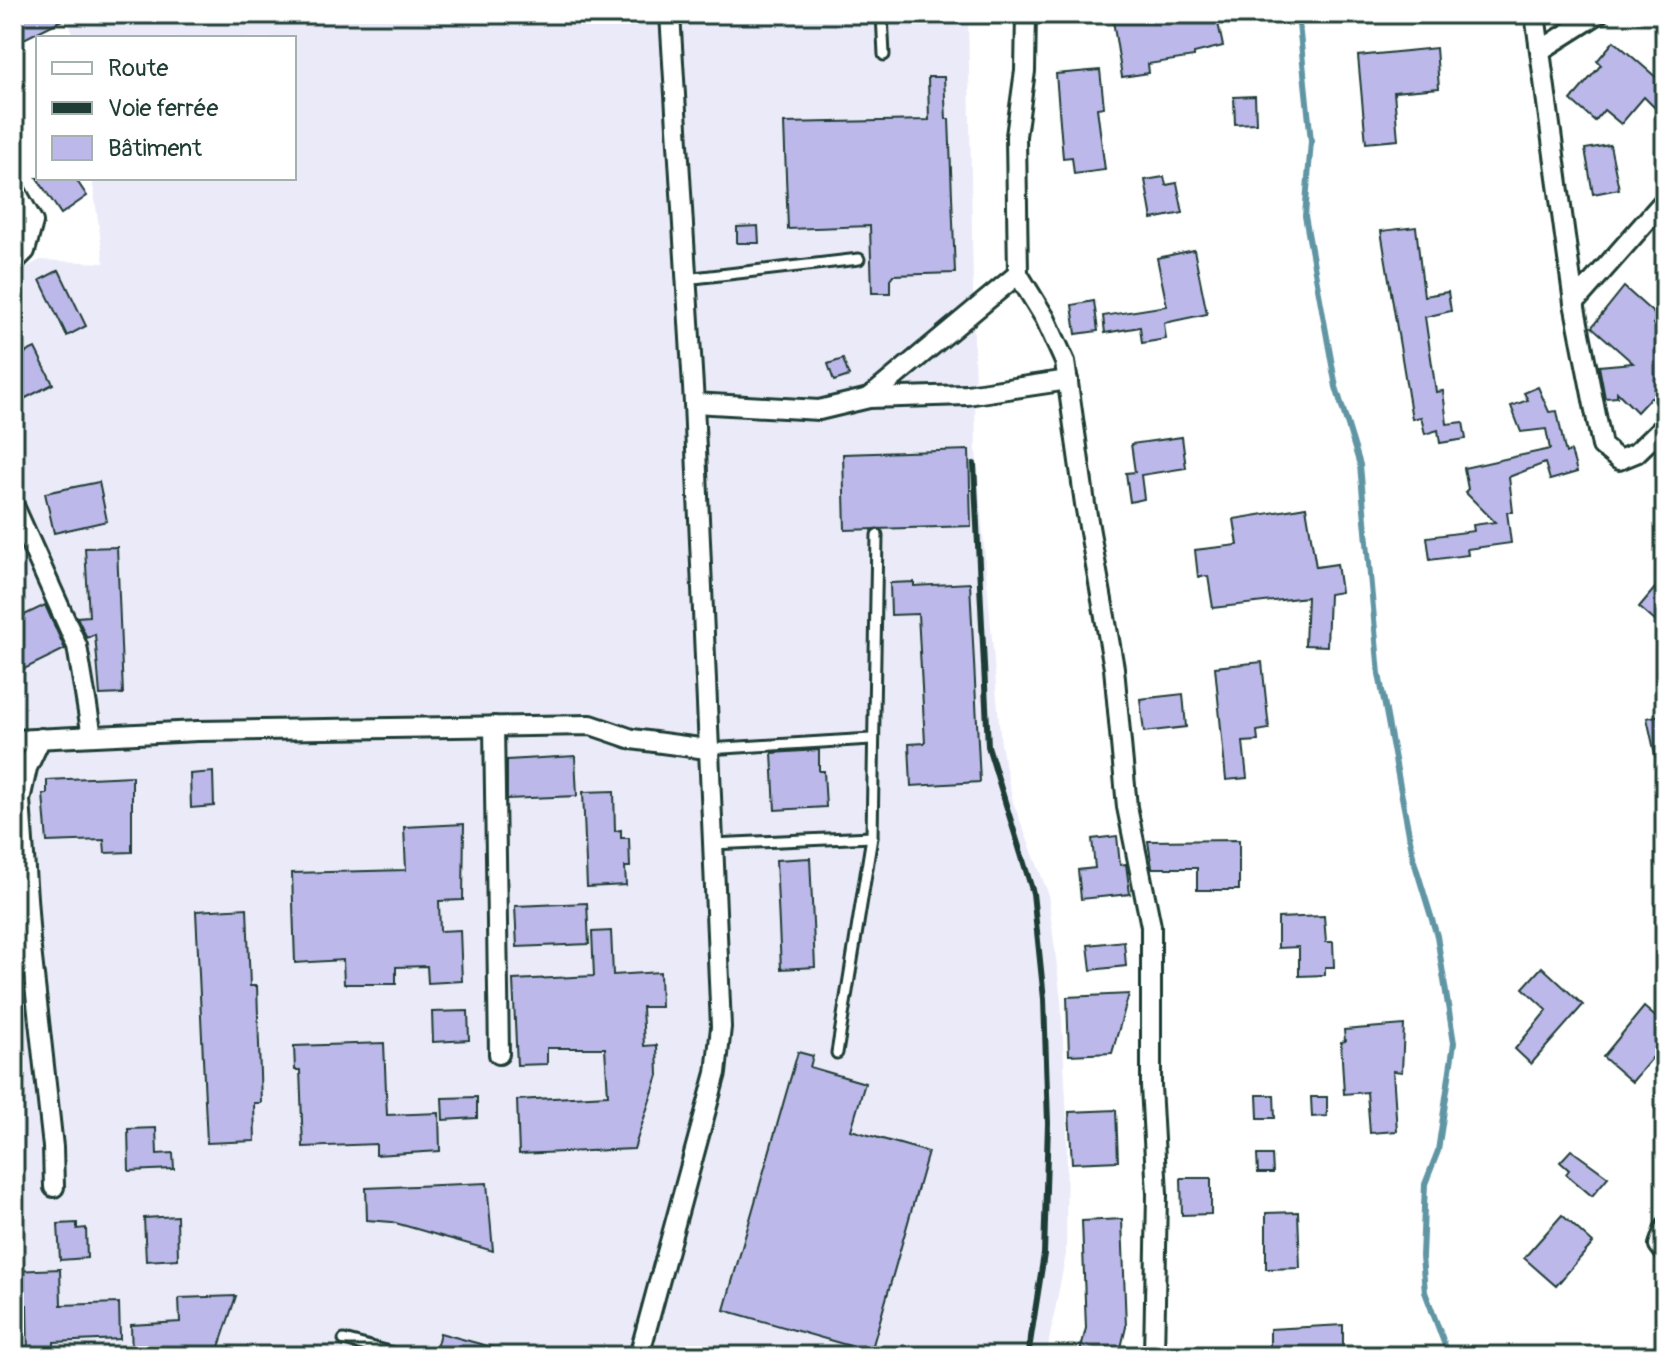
<svg xmlns="http://www.w3.org/2000/svg" width="1679" height="1370" viewBox="0 0 1679 1370" font-family="Pangolin,sans-serif">
	<style>
		.built { fill: #ebeaf9 }
		.lines { fill: none; stroke-linecap: round; stroke-linejoin: round }
		.stream { stroke: #6195a4; stroke-width: 6 }
		.building { fill: #bcb8ea; stroke: #1f3d34; stroke-width: 2 }
		.service-casing { stroke: #1f3d34; stroke-width: 15 }
		.minor-casing { stroke: #1f3d34; stroke-width: 24 }
		.service { stroke: #fff; stroke-width: 9 }
		.minor { stroke: #fff; stroke-width: 18 }
		.rail { stroke: #1f3d34; stroke-width: 6 }
	</style>
	<rect width="100%" height="100%" fill="#fff"/>
	<filter id="ink" filterUnits="userSpaceOnUse"><feTurbulence type="fractalNoise" baseFrequency=".0125" numOctaves="2"/><feDisplacementMap in="SourceGraphic" scale="16" xChannelSelector="R" yChannelSelector="G"/><feConvolveMatrix kernelMatrix="1 2 1 2 8 2 1 2 1" color-interpolation-filters="sRGB"/></filter>
	<g filter="url(#ink)">
		<path class="built" d="M69 14H968L976 450 1001 745 1013 802 1048 893 1061 1000 1067 1122 1066 1254 1046 1356H14V274L40 260 104 263 92 178H294V38H72Z"/>
		<g class="lines">
			<path class="stream" d="M1298 14 1311 141 1305 216 1336 387 1360 465 1379 674 1414 861 1437 936 1454 1043 1438 1151 1425 1184 1422 1256 1425 1292 1449 1356"/>
		</g>
		<g class="building">
			<path d="M14 14H74L14 44Z"/>
			<path d="M1112 14H1216L1223 46 1194 53V57L1148 64 1149 73 1122 77Z"/>
			<path d="M1614 41 1665 85V118L1644 97 1621 124 1604 110 1595 121 1571 100 1601 65 1597 61Z"/>
			<path d="M1436 48 1439 88 1394 92 1398 140 1366 143 1358 56Z"/>
			<path d="M1100 70 1104 107 1097 108 1105 170 1074 174 1072 157 1063 158 1056 74Z"/>
			<path d="M928 77H944L946 119H949L955 273 893 275 890 279V293H872L870 226 788 229 784 123 929 120Z"/>
			<path d="M1255 96 1256 123 1235 124 1234 97Z"/>
			<path d="M1610 145 1619 189 1593 194 1585 149Z"/>
			<path d="M1164 177 1166 185 1177 183 1183 213 1152 219 1145 180Z"/>
			<path d="M37 178H75L87 196 61 214Z"/>
			<path d="M758 226 759 243H737V227Z"/>
			<path d="M1416 227 1424 296 1448 292 1451 311 1425 317 1436 392 1443 391 1447 424 1463 422 1466 439 1440 443 1438 430 1425 434 1421 417 1412 419 1381 231Z"/>
			<path d="M1194 250 1207 314 1164 323 1166 339 1142 343 1140 327 1105 333 1103 316 1167 306 1157 258Z"/>
			<path d="M59 270 86 326 67 336 40 280Z"/>
			<path d="M1624 287 1659 318 1653 324 1665 335V412L1651 397 1637 412 1617 392V397L1605 398 1599 366 1633 363 1592 327Z"/>
			<path d="M1094 301 1098 331 1076 334 1072 305Z"/>
			<path d="M35 348 53 384 14 404V358Z"/>
			<path d="M843 359 849 376 834 381 828 364Z"/>
			<path d="M1538 387 1549 412 1557 411 1564 446 1566 453 1571 451 1577 472 1550 480 1545 463 1509 477 1513 512H1507L1511 543 1467 549 1468 555 1430 560 1427 537 1474 531 1473 525 1495 522 1465 492 1468 489 1464 468 1550 449 1546 429 1521 432 1511 406 1528 400 1524 393Z"/>
			<path d="M1182 437 1186 468 1141 475 1144 499 1130 502 1126 473 1135 472 1131 444Z"/>
			<path d="M969 450 971 526 845 530 843 454Z"/>
			<path d="M99 482 107 521 54 533 45 493Z"/>
			<path d="M1306 507 1316 567 1337 564 1341 592 1329 594 1327 646 1305 645 1307 597 1213 608 1208 576 1198 577 1195 550 1238 545 1234 519Z"/>
			<path d="M117 547 123 694 100 695 95 634 87 638 77 617 89 616 85 548Z"/>
			<path d="M914 582V586L970 583 980 782 911 786 909 744 925 743 918 614 891 615 890 583Z"/>
			<path d="M1655 588 1665 597V630L1639 607Z"/>
			<path d="M45 605 65 649 14 674V620Z"/>
			<path d="M1262 662 1269 729 1257 731 1258 741 1243 742 1247 778 1226 780 1215 667Z"/>
			<path d="M1183 694 1186 727 1144 732 1140 699Z"/>
			<path d="M1665 714V768H1658L1647 718Z"/>
			<path d="M819 750V771H824L826 807 775 810 772 753Z"/>
			<path d="M575 756 577 796 507 799V760Z"/>
			<path d="M213 772 214 806 191 808 190 774Z"/>
			<path d="M132 776V852L105 853 104 840 47 842 43 794H47V780Z"/>
			<path d="M614 791 615 831 621 830V838H629L630 867H625L626 885 587 887 583 792Z"/>
			<path d="M464 824 463 900 439 901 440 931 460 930 462 981 428 983 427 966 396 967V984H344L343 960 295 963 292 873 406 870 404 827Z"/>
			<path d="M1117 836 1120 865 1126 864 1130 894 1081 899 1078 870 1095 868 1092 839Z"/>
			<path d="M1239 840V890H1197V868H1152L1148 841Z"/>
			<path d="M810 858 815 967 781 969 776 860Z"/>
			<path d="M587 903 589 944 517 947 515 906Z"/>
			<path d="M247 908 250 986H257L261 1103H254L255 1141 207 1143 196 911Z"/>
			<path d="M1324 916 1326 942H1333L1334 967H1325V975L1299 976V947L1278 948V918Z"/>
			<path d="M611 931 613 975 660 972 661 1007H642L644 1046 657 1045 658 1075 634 1149 519 1154 517 1100 608 1095 605 1048H547V1064L517 1065 513 980 594 976 592 932Z"/>
			<path d="M1124 941 1126 966 1091 970 1088 945Z"/>
			<path d="M1542 967 1583 1005 1531 1064 1515 1049 1547 1010 1523 988Z"/>
			<path d="M1129 994 1112 1053 1069 1055 1067 997Z"/>
			<path d="M1644 1007 1665 1025V1043L1632 1082 1603 1057Z"/>
			<path d="M468 1011 469 1040 433 1042 432 1012Z"/>
			<path d="M1404 1025 1402 1072 1393 1071 1397 1131 1370 1133 1367 1092 1344 1094 1341 1042 1345 1041 1344 1030Z"/>
			<path d="M384 1043 387 1115 439 1113 440 1151 376 1155V1144L303 1147 300 1070H295L294 1046Z"/>
			<path d="M798 1052 813 1056 810 1067 865 1083 851 1130 928 1152 871 1352 724 1310Z"/>
			<path d="M1257 1095H1274L1275 1118H1258Z"/>
			<path d="M477 1097V1118L443 1120 442 1098Z"/>
			<path d="M1311 1097H1327V1116L1312 1117Z"/>
			<path d="M1116 1110 1118 1161 1072 1163 1069 1112Z"/>
			<path d="M156 1128 157 1154 173 1153 174 1169 129 1171 128 1129Z"/>
			<path d="M1571 1150 1608 1177 1592 1196 1566 1174 1569 1170 1560 1162Z"/>
			<path d="M1257 1155H1272L1273 1173H1258Z"/>
			<path d="M1181 1178H1211V1214L1182 1215Z"/>
			<path d="M487 1183 493 1251 392 1222 367 1220 366 1188Z"/>
			<path d="M1298 1212 1300 1268 1266 1269V1213Z"/>
			<path d="M1562 1215 1593 1243 1556 1286 1524 1258Z"/>
			<path d="M177 1216 178 1259 146 1261 144 1218Z"/>
			<path d="M1122 1219 1126 1327 1119 1356H1079L1086 1328 1082 1221Z"/>
			<path d="M77 1223V1229L86 1228 87 1258 60 1260 58 1224Z"/>
			<path d="M60 1269 61 1305 119 1303 120 1339 54 1342V1356H28L27 1305H14V1271Z"/>
			<path d="M236 1296 216 1356H132L131 1325 180 1322 179 1298Z"/>
			<path d="M1343 1325V1351L1270 1356V1329Z"/>
			<path d="M440 1333 506 1351 505 1356H434Z"/>
		</g>
		<g class="lines">
			<g class="service-casing">
				<g id="service">
					<path d="M882 14 884 55"/>
					<path d="M685 279 859 259"/>
					<path d="M707 749 871 739"/>
					<path d="M712 844 872 837"/>
					<path d="M837 1053 872 837 877 535"/>
					<path d="M344 1340 404 1356"/>
				</g>
			</g>
			<g class="minor-casing">
				<g id="minor">
					<path d="M1026 14 1025 71 1016 136 1018 274 1045 318 1065 362 1085 504 1114 668 1127 807 1151 926V1086L1157 1194 1154 1356"/>
					<path d="M1535 14 1574 303 1602 446 1619 460 1636 453 1665 425"/>
					<path d="M1541 50 1598 14"/>
					<path d="M14 188 33 222 25 251 14 262"/>
					<path d="M1574 303 1665 200"/>
					<path d="M869 398 1018 274"/>
					<path d="M694 403 819 410 869 398 967 395 1068 380"/>
					<path d="M14 506 77 646 92 736"/>
					<path d="M494 726 499 1054"/>
					<path d="M41 738 27 768 20 800 30 940 53 1147 54 1187"/>
					<path d="M14 740 198 731 591 725 632 739 707 749"/>
					<path d="M1665 1228 1659 1245 1665 1253"/>
					<path d="M639 1356 716 1073 721 1027 694 403 670 14"/>
				</g>
			</g>
			<use href="#service" class="service"/>
			<use href="#minor" class="minor"/>
			<path class="rail" d="M974 464 988 746 1033 893 1044 999 1048 1123 1044 1254 1028 1356"/>
		</g>
	</g>
	<rect width="1679" height="1370" fill="none" stroke="#fff" stroke-width="48"/>
	<rect x="24" y="24" width="1631" height="1322" fill="none" stroke="#1f3d34" stroke-width="3" filter="url(#ink)"/>
	<rect x="36" y="36" width="260" height="144" fill="#ffffff" stroke="#a5b1ae" stroke-width="2"/>
	<rect x="52" y="62" width="40" height="12" fill="#ffffff" stroke="#a5b1ae" stroke-width="2"/>
	<text x="108" y="76" font-size="24" fill="#1f3d34">Route</text>
	<rect x="52" y="102" width="40" height="12" fill="#1f3d34" stroke="#a5b1ae" stroke-width="2"/>
	<text x="108" y="116" font-size="24" fill="#1f3d34">Voie ferrée</text>
	<rect x="52" y="136" width="40" height="24" fill="#bcb8ea" stroke="#a5b1ae" stroke-width="2"/>
	<text x="108" y="156" font-size="24" fill="#1f3d34">Bâtiment</text>
</svg>
